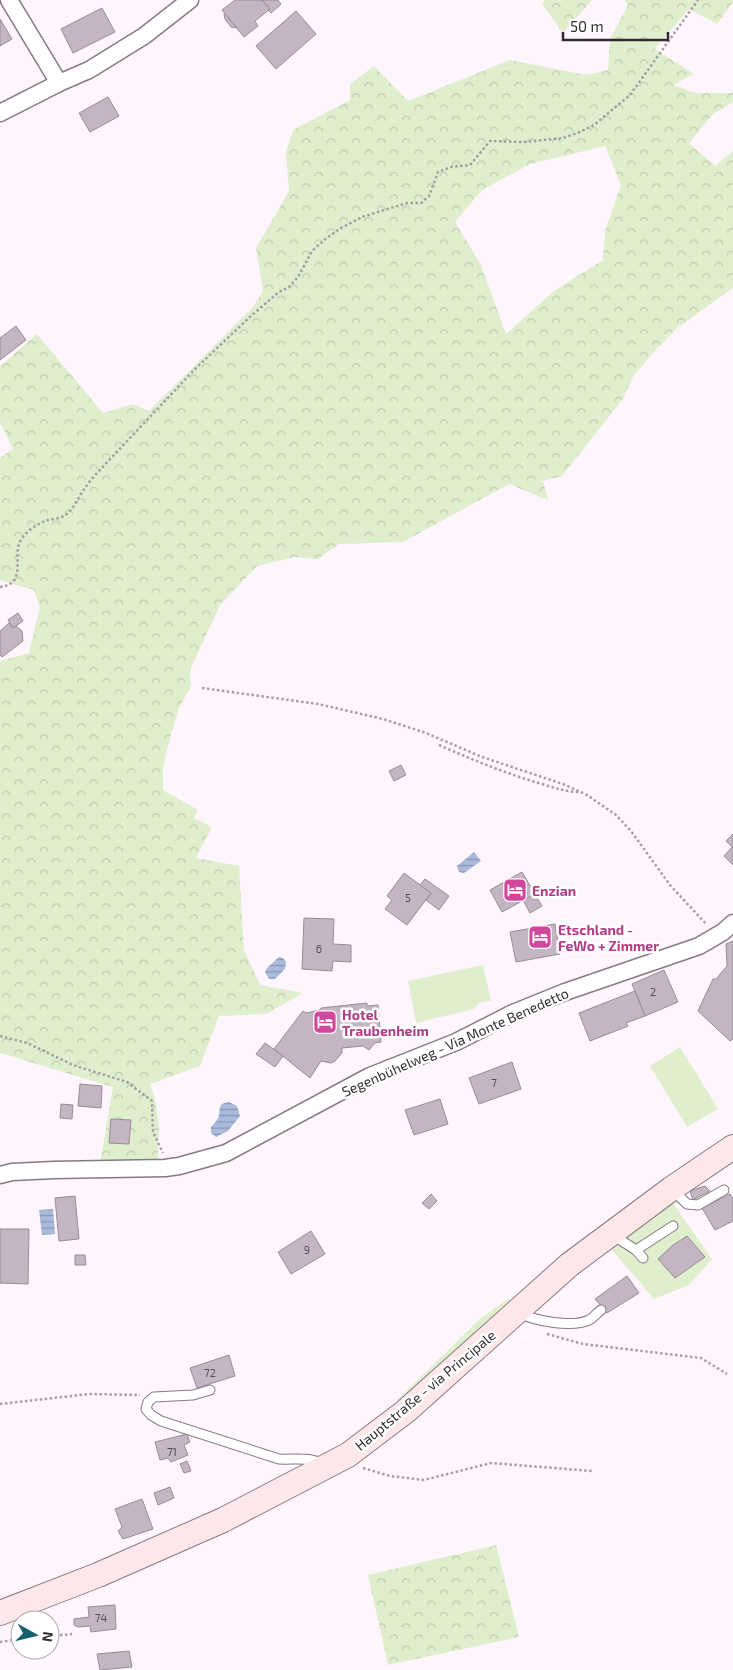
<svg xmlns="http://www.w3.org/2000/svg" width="733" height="1670" viewBox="0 0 733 1670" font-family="'Exo 2',sans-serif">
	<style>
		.grass { fill: url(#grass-tufts) }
		.forest { fill: url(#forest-crowns); fill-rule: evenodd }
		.garden { fill: #dfeecd }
		.water { fill: url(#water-rules) }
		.building { fill: #c3b6c2; stroke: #998c98 }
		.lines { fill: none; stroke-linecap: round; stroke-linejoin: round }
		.lane-casing { stroke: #867a85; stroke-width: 11 }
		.street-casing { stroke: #867a85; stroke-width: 19 }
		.secondary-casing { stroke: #867a85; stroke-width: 26 }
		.path { stroke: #a69ea5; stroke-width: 2.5; stroke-dasharray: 2.5 2.5; stroke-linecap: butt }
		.lane { stroke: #fff; stroke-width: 9 }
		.street { stroke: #fff; stroke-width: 16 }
		.secondary { stroke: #fee7e9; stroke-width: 24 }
		.labels { text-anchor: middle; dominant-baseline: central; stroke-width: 5; stroke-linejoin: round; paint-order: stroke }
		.number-label { font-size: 11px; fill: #564e55 }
		.hotel-label { font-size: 14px; font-weight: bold; fill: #b23c85; stroke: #fff; text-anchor: start }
		.street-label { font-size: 14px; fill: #322c31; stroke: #fff }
	</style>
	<defs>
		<pattern id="grass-tufts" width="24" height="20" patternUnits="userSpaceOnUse" patternTransform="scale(1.25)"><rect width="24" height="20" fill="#dfeecd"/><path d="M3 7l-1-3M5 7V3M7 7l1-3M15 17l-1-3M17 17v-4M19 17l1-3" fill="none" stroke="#c0ccb0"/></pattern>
		<pattern id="forest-crowns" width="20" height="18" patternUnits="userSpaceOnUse" patternTransform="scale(1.25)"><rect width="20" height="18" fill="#dfeecd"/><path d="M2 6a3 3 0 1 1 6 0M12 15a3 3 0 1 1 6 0" fill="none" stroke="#c0ccb0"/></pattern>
		<pattern id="water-rules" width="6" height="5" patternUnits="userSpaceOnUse" patternTransform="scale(1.25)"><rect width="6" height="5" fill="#a9badd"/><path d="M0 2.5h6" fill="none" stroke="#8a97b4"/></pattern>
	</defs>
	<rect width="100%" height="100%" fill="#fef5fd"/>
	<path class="grass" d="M509 1298 514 1305 406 1411 397 1400 481 1318Z"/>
	<g class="forest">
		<path d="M545 0H592L563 33 542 4Z"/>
		<path d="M625 0H733V2L717 24 689 9 655 49 694 74 673 85 696 93H733V102L713 114 689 143 715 166 733 151V288L677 328 653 353 634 375 623 399 562 476 543 481 548 500 509 484 403 542 339 544 318 559 294 557 257 566 220 605 190 670 191 686 179 708 167 749 163 769V790L198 810 194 818 212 827 196 858 239 866 244 950 260 985 303 993 266 1014 219 1016 200 1066 150 1084C156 1099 158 1114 159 1130 159 1141 156 1152 160 1162L100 1164 113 1087 0 1053V661L29 653 40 607 34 590 0 580V458L13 449 0 422V366L37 334 103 413 133 404 149 411 253 307 263 291 256 248 289 191 286 152 293 130 350 100V84L374 66 408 101 510 60 586 75 608 70 610 39 628 5ZM605 146 621 185 605 231 603 260 554 291 506 334 480 263 455 222 482 190 530 164Z"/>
		<path d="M496 1545 519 1637 388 1665 368 1575Z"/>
	</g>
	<g class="garden">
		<path d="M483 965 491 1001 479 1003 474 1009 416 1023 408 981Z"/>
		<path d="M680 1047 718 1109 687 1127 650 1066Z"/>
		<path d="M670 1199 712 1259 689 1285 654 1299 607 1244Z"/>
	</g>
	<g class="water">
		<path d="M474 852 481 861 464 873C459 873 458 871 457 866Z"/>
		<path d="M279 957 283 958 286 962 285 969 275 979H269L265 972 267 968Z"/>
		<path d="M229 1102 237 1106 240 1116 228 1131 216 1137 211 1133V1127C213 1124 215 1123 217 1120 223 1112 214 1104 229 1102Z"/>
		<path d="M53 1209 55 1234 42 1235 39 1210Z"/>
	</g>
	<g class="building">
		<path d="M235 0H262L270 9 255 21 258 26 244 37 222 10Z"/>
		<path d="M262 0H278L281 4 271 13 268 10 270 9Z"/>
		<path d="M102 8 115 32 73 53 61 29Z"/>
		<path d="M296 11 316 34 276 69 256 46Z"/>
		<path d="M224 14H225L237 28 231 27 225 19Z"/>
		<path d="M0 19 12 39 0 46Z"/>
		<path d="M108 97 119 116 90 132 79 113Z"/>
		<path d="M16 326 26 340 0 360V338Z"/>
		<path d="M18 613 23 621 13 628 8 620Z"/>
		<path d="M9 623 13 628 16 626 22 631 23 641 2 657 0 655V631Z"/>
		<path d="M401 765 406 775 394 781 389 771Z"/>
		<path d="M733 834V865L724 856 732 847 726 841Z"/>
		<path d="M522 872 535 894 502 912 490 890Z"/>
		<path d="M404 873 431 893 407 925 385 909 392 900 387 896Z"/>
		<path d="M425 879 449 896 439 910 426 900 431 893 420 885Z"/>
		<path d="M535 894 542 906 530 913 523 900Z"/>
		<path d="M304 918 334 919 333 944 351 945V962L333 961 332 971 302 969Z"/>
		<path d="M555 924 560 954 516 962 510 932Z"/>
		<path d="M733 941V1039L730 1041 698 1011 713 979H716L727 966 726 944Z"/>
		<path d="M664 970 678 1002 645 1016 632 984Z"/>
		<path d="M635 991 645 1016 626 1023 628 1026 590 1041 579 1013Z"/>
		<path d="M367 1003V1006L378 1005 381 1042 375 1043 369 1050 363 1046 342 1048V1053L335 1061 331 1063 321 1061 310 1078 274 1049 303 1011 306 1013 320 1010 321 1008Z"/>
		<path d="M265 1043 283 1056 275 1067 256 1054Z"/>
		<path d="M512 1062 521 1089 479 1104 469 1078Z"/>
		<path d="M80 1084 102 1086 101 1108 78 1106Z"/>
		<path d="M440 1099 448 1124 414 1135 405 1110Z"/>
		<path d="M61 1104 73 1105 72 1119 60 1118Z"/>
		<path d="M111 1119 131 1120 129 1144 109 1143Z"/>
		<path d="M705 1186 710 1191 693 1200 690 1191Z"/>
		<path d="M431 1194 437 1201 429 1209 422 1203Z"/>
		<path d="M730 1194 733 1199V1221L715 1230 702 1208Z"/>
		<path d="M75 1196 79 1239 59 1241 55 1198Z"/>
		<path d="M0 1229H29L28 1284 0 1283Z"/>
		<path d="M311 1231 325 1254 291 1274 278 1252Z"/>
		<path d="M687 1236 705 1257 675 1278 658 1259 673 1245Z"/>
		<path d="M75 1255H85L86 1265H75Z"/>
		<path d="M627 1276 639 1293 607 1313 595 1299Z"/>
		<path d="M229 1355 235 1376 197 1388 190 1368Z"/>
		<path d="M187 1434 190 1442 184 1445 188 1455 171 1462 168 1458 160 1460 155 1442Z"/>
		<path d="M187 1461 191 1471 184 1473 180 1464Z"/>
		<path d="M170 1487 174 1498 158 1505 154 1493Z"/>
		<path d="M142 1499 153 1529 123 1539 118 1531 122 1527 115 1509Z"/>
		<path d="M115 1605 116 1629 91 1632 90 1626 78 1627 74 1625V1619L89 1617 88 1607Z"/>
		<path d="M129 1651 132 1667 100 1670 97 1654Z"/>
	</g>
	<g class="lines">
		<g class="lane-casing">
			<g id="lane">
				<path d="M672 1189 687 1204 698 1205 724 1190"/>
				<path d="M611 1234 636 1250 643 1258"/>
				<path d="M636 1250 673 1226"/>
				<path d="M519 1313C535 1321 572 1328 589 1320 593 1318 597 1313 601 1310"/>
				<path d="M210 1390 193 1395 154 1397 148 1402 146 1409 151 1415 161 1421 279 1459C295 1460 311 1456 324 1465"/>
			</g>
		</g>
		<g class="street-casing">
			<g id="street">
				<path d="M9 0 59 83"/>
				<path d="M0 113 59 83 89 70 144 36 190 0"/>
				<path d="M0 1175 12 1172 54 1170 165 1168 179 1166 226 1153 370 1076 456 1042 513 1013 565 992 699 946 723 932 733 923"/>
			</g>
		</g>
		<g class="secondary-casing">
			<path id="secondary" d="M0 1613 98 1575 223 1520 348 1455 406 1411 569 1265 671 1189 733 1147"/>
		</g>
		<g class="path">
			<path d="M0 587C30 583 9 553 23 537 28 530 38 524 45 521 51 519 58 519 64 516 74 510 78 497 85 488 88 483 93 478 97 473L195 369 252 315 279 292 289 287 298 277 312 251 324 240 341 228 362 217 407 203H421L429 196 438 172 451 167 470 165 490 141 523 142 563 138 580 132 594 125 630 95 698 0"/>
			<path d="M202 688 318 704 383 719 426 733 482 757 563 784 587 795 616 815 631 831 670 885 707 925"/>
			<path d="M439 745C473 760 507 774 542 784 555 788 566 792 580 792"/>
			<path d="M0 1036 27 1043 73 1065 127 1082 152 1101 153 1132 163 1153"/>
			<path d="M547 1334 583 1344 701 1358 727 1374"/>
			<path d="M0 1404 89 1394 140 1395"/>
			<path d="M363 1468 390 1476 424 1480 491 1463 592 1471"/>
			<path d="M50 1636 72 1634"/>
			<path d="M0 1642 20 1639"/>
		</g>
		<use href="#lane" class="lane"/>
		<use href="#street" class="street"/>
		<use href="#secondary" class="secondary"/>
	</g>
	<defs>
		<g id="hotel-square" transform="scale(1.25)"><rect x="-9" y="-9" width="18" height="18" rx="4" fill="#d1479c" stroke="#fff"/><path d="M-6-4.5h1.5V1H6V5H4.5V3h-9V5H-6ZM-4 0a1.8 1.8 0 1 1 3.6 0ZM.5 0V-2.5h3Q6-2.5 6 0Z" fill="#fff"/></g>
	</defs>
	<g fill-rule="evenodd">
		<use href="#hotel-square" x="515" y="890"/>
		<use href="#hotel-square" x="540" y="937"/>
		<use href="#hotel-square" x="325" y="1022"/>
	</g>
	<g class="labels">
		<g class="number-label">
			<text x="408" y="897">5</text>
			<text x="319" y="948">6</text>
			<text x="653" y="991">2</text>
			<text x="494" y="1082">7</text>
			<text x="307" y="1249">9</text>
			<text x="210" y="1372">72</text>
			<text x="172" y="1451">71</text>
			<text x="101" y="1617">74</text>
		</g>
		<g class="hotel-label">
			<text x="532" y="890">Enzian</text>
			<text x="558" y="929">Etschland -<tspan x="558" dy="16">FeWo + Zimmer</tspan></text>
			<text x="342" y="1014">Hotel<tspan x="342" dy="16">Traubenheim</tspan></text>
		</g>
		<g class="street-label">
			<text transform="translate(455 1042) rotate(-24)">Segenbühelweg - Via Monte Benedetto</text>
			<text transform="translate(425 1390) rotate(-40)">Hauptstraße - via Principale</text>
		</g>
	</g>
	<g transform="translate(35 1635) rotate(98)"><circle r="24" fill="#ffffff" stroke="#adabad"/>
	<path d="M0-4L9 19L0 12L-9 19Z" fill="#18626f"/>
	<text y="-8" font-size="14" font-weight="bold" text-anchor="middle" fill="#322c31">N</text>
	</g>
	<path d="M563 32v8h105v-8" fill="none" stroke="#322c31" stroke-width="2.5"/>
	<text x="570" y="32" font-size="15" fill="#322c31" stroke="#ffffff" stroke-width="4" paint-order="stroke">50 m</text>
</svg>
